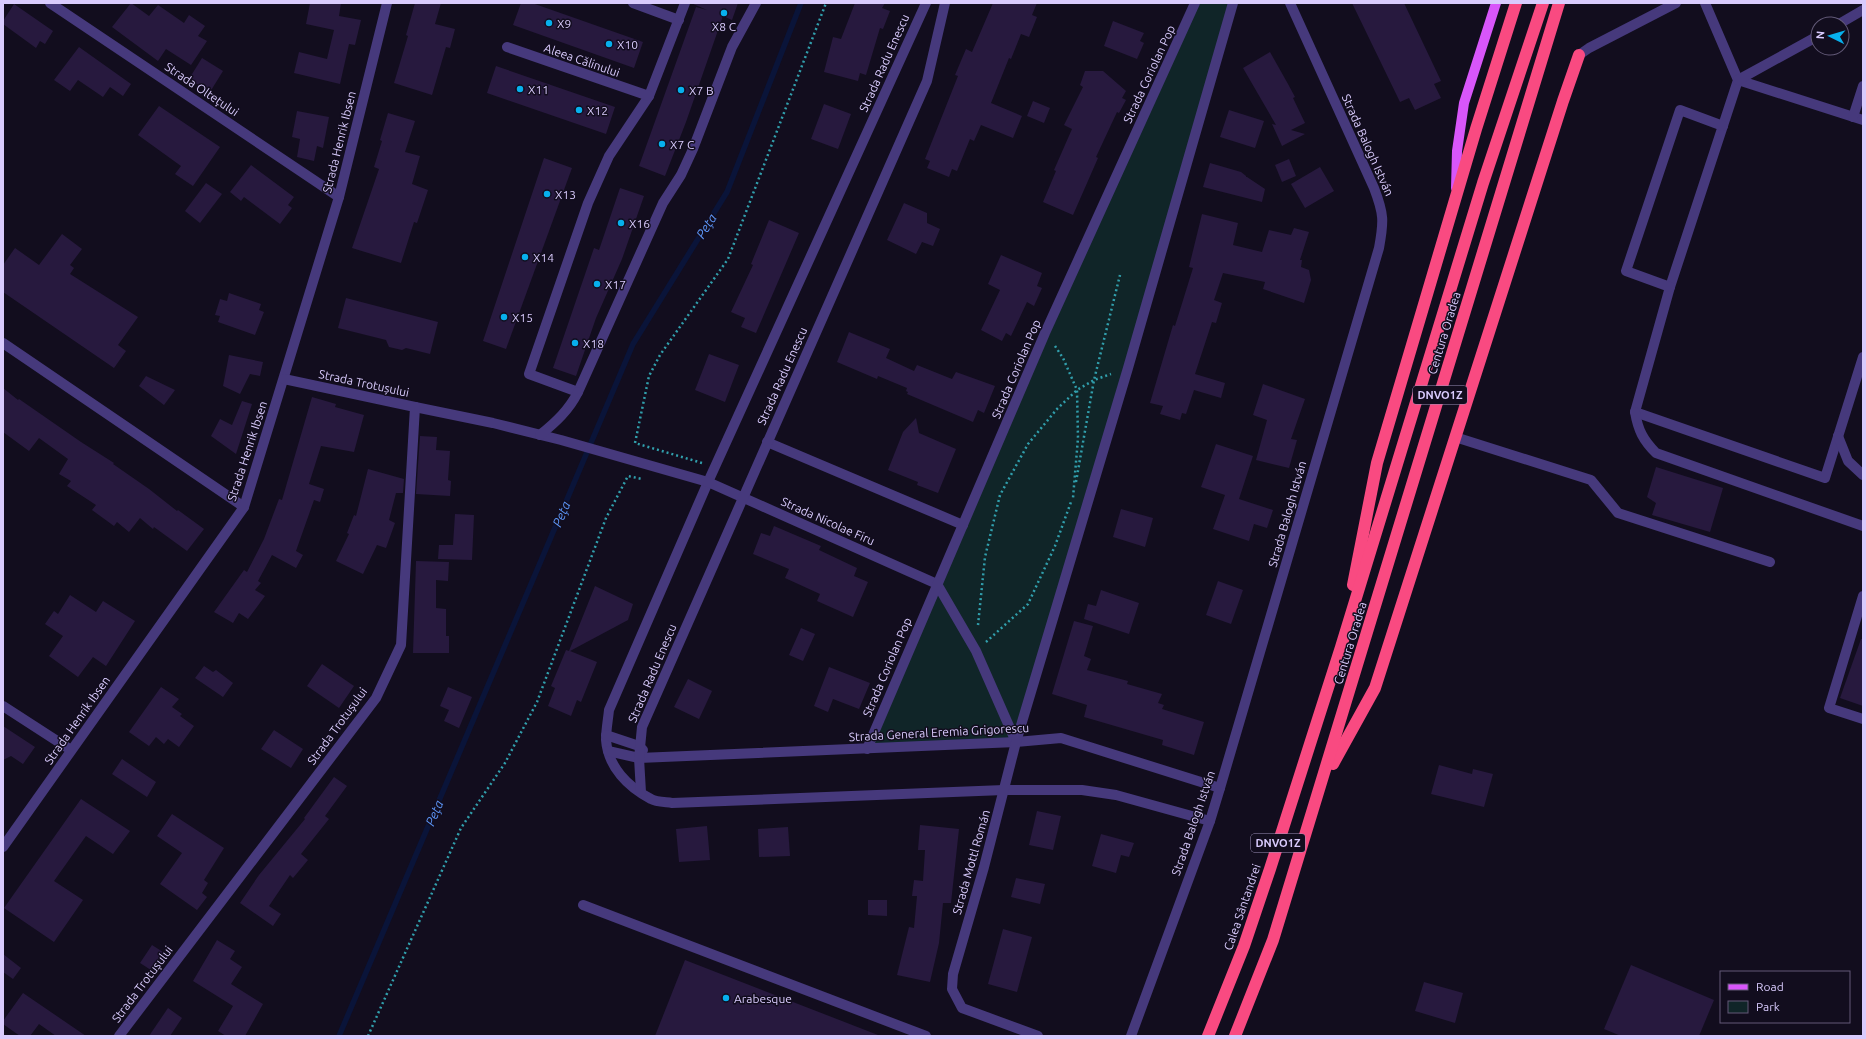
<svg xmlns="http://www.w3.org/2000/svg" width="1866" height="1039" viewBox="0 0 1866 1039" font-family="Ubuntu,sans-serif">
	<style>
		.green { fill: #102528 }
		.lines { fill: none; stroke-linecap: round; stroke-linejoin: round }
		.stream { stroke: #0a1439; stroke-width: 5.5 }
		.building { fill: #27193e }
		.path { stroke: #319fac; stroke-width: 2.5; stroke-dasharray: 2 3; stroke-linecap: butt }
		.minor { stroke: #46397c; stroke-width: 10 }
		.major { stroke: #d856fa; stroke-width: 10 }
		.highway { stroke: #f94a81; stroke-width: 12 }
		.poi-dot { fill: #07b0ed; stroke: #120d1e; stroke-width: 1.5 }
		.labels { text-anchor: middle; dominant-baseline: central; stroke-width: 3; stroke-linejoin: round; paint-order: stroke }
		.shield { fill: #120d1e; stroke: #9d92ba; stroke-width: 1 }
		.shield-label { font-size: 11px; font-weight: bold; fill: #d9cbfd }
		.poi-label { font-size: 12px; fill: #d9cbfd; stroke: #120d1e; text-anchor: start }
		.street-label { font-size: 12px; fill: #d9cbfd; stroke: #120d1e }
		.water-label { font-size: 13px; font-style: italic; fill: #5d97fa; stroke: #120d1e }
	</style>
	<rect width="100%" height="100%" fill="#120d1e"/>
	<path class="green" d="M1195 3H1233L1016 742 867 749Z"/>
	<g class="lines">
		<path class="stream" d="M339 1036 633 344 727 192 801 3"/>
	</g>
	<g class="building">
		<path d="M131 3 149 16 158 5 184 23 189 15 205 26 198 36 207 41 191 65 166 49 158 61 112 27Z"/>
		<path d="M310 3H341L339 16 361 20 355 45 349 44 340 84 294 73 299 52 327 59 334 30 306 24Z"/>
		<path d="M415 3H441L435 24 455 29 450 48 446 47 432 95 394 83 408 36 406 35Z"/>
		<path d="M521 3H532L643 42 634 68 513 25Z"/>
		<path d="M691 3H738L732 20 723 16 686 122 665 176 639 166 696 7 707 10Z"/>
		<path d="M855 3H885L882 8 890 11 883 29 880 28 866 75 860 73 858 81 824 72 833 37 841 39Z"/>
		<path d="M993 3H1037L1032 15 1037 17 1029 37 1021 34 1011 59 1009 58 991 103 1022 116 1013 138 981 125 974 141 970 139 957 171 952 169 949 177 927 168 930 161 925 159 958 76 955 75 966 49 972 52Z"/>
		<path d="M1352 3H1404L1441 81 1434 84 1441 98 1415 110 1409 98 1400 102Z"/>
		<path d="M14 4 53 31 45 44 40 41 36 48 3 24V21Z"/>
		<path d="M1113 21 1144 33 1140 41 1144 43 1137 59 1104 46Z"/>
		<path d="M79 47 131 84 123 96 110 87 103 97 78 80 70 91 54 80Z"/>
		<path d="M1270 52 1288 84 1295 97 1293 98 1305 123 1291 130 1305 134 1282 146 1272 124 1276 125 1243 68Z"/>
		<path d="M202 58 223 71 210 92 189 79Z"/>
		<path d="M496 66 615 107 606 134 487 93Z"/>
		<path d="M1085 71H1103L1126 91 1122 98 1126 100 1119 113 1117 112 1096 157 1098 158 1073 215 1043 202 1056 171 1054 170 1072 129 1064 125 1083 87 1080 85Z"/>
		<path d="M1033 101 1050 108 1044 123 1027 116Z"/>
		<path d="M824 104 851 114 838 149 811 139Z"/>
		<path d="M159 106 220 147 193 186 175 174 181 166 138 135Z"/>
		<path d="M1229 110 1264 121 1255 148 1220 137Z"/>
		<path d="M297 111 329 117 323 148 317 146 314 161 297 157 300 139 292 137Z"/>
		<path d="M388 113 415 121 405 152 420 156 412 184 428 190 417 223 414 222 401 263 352 248 379 169 374 167 382 141 380 140Z"/>
		<path d="M544 158 572 168 506 349 483 341Z"/>
		<path d="M1289 159 1296 176 1282 182 1275 165Z"/>
		<path d="M1210 163 1241 172 1246 176V177H1247L1265 189 1262 202 1203 187Z"/>
		<path d="M251 165 294 197 288 205 292 208 280 224 244 197 241 201 230 192Z"/>
		<path d="M1320 167 1334 191 1305 208 1291 184Z"/>
		<path d="M206 183 222 194 200 223 185 211Z"/>
		<path d="M620 188 644 196 622 259 596 318 576 376 553 368 594 248 599 250Z"/>
		<path d="M904 203 927 213V223L940 229 933 246 922 242 916 254 887 240Z"/>
		<path d="M1202 214 1238 223 1233 245 1262 252 1269 230 1291 235 1294 228 1309 232 1300 260H1302L1301 267 1309 270 1311 280 1304 303 1263 289 1265 282 1223 273 1214 300 1222 303 1216 323 1212 322 1195 374 1225 383 1221 398 1194 390 1186 414 1182 413 1180 420 1160 414 1163 406 1150 403 1173 325 1175 326 1193 268 1189 267Z"/>
		<path d="M769 220 799 233 756 333 741 327 745 318 731 312 753 265 751 264Z"/>
		<path d="M62 234 82 249 70 265 74 268 70 274 138 317 118 345 126 351 114 368 3 292V265L15 248 39 265Z"/>
		<path d="M1001 255 1042 273 1037 286 1042 288 1034 306 1027 302 1011 336 1006 333 1002 341 981 330 1000 290 988 284Z"/>
		<path d="M229 293 261 304 259 310 264 312 255 335 218 322 220 316 215 315 220 299 227 301Z"/>
		<path d="M346 298 438 322 430 354 406 348 402 350 389 347 386 340 338 328Z"/>
		<path d="M849 332 890 349 886 358 914 371 917 365 952 379 956 372 995 386 984 413 978 410 973 422 907 394 908 392 906 391 907 388 878 376 877 379 837 362Z"/>
		<path d="M709 354 739 365 725 402 695 390Z"/>
		<path d="M229 355 263 362 260 376 250 374 240 394 223 386Z"/>
		<path d="M146 376 175 390 164 405 139 386Z"/>
		<path d="M1263 384 1305 399 1291 439 1297 440 1289 468 1256 460 1267 420 1253 415Z"/>
		<path d="M3 388 18 400 19 399 81 442 114 463 113 464 149 489 177 511 178 510 204 529 187 551 154 527 153 529 140 518 129 532 117 522 114 526 92 510 96 505 67 486 71 481 59 474 68 459 39 438 29 451 3 432Z"/>
		<path d="M312 397 336 404 335 407 364 415 354 452 321 446 309 484 324 489 320 502 314 500 296 551 303 555 296 568 272 555 258 581 261 583 255 590 265 596 248 619 239 613 233 623 214 612 244 570 247 572 264 539 279 499 282 500Z"/>
		<path d="M242 401 252 404 236 454 211 436 220 419 232 425Z"/>
		<path d="M916 418 919 433 956 449 938 493 917 485 918 482 888 470 903 432Z"/>
		<path d="M420 436 437 437 436 450 450 451 448 480 451 481 450 496 416 494Z"/>
		<path d="M1216 444 1253 456 1239 499 1273 510 1267 528 1254 524 1249 541 1213 529 1225 495 1201 487Z"/>
		<path d="M1656 467 1723 488 1710 532 1652 515 1656 503 1647 497Z"/>
		<path d="M368 469 404 479 403 493H396L389 520 395 523 386 548 377 545 363 574 336 561 349 534 347 533 354 515 356 516Z"/>
		<path d="M1121 509 1153 518 1145 547 1113 537Z"/>
		<path d="M455 514 474 515 472 560 438 559 439 545H453Z"/>
		<path d="M774 526 821 546 819 550 857 568 854 576 868 582 853 617 817 601 820 594 785 578 789 569 753 554 761 533 770 536Z"/>
		<path d="M416 561 449 562 448 581 436 580V608L446 609V636H449V653H413Z"/>
		<path d="M1218 581 1243 590 1231 624 1206 615Z"/>
		<path d="M595 586 633 604 628 620 570 651 597 662 581 702 577 700 571 716 548 706 555 688 551 686 566 650 569 651Z"/>
		<path d="M1101 590 1139 603 1129 634 1084 619 1088 604 1096 606Z"/>
		<path d="M70 595 96 612 103 601 135 621 106 666 93 657 78 677 49 656 63 636 45 624 54 611 58 614Z"/>
		<path d="M1074 621 1093 626 1084 656 1091 659 1087 670 1128 681 1127 684 1162 694 1158 703 1164 705 1162 709 1204 722 1194 755 1162 745 1163 740 1084 717 1087 705 1052 694Z"/>
		<path d="M801 628 815 634 803 661 789 655Z"/>
		<path d="M1861 639H1863V706L1840 698Z"/>
		<path d="M322 664 354 686 339 708 307 686Z"/>
		<path d="M204 666 213 672 216 670 233 683 223 697 195 678Z"/>
		<path d="M829 667 870 683 859 709 833 699 828 712 814 706Z"/>
		<path d="M688 679 712 691 699 719 674 707Z"/>
		<path d="M161 687 179 699 172 707 182 714 180 716 194 726 179 747 168 739 164 744 156 737 149 746 129 732Z"/>
		<path d="M448 687 472 697 459 728 444 721 449 710 440 706Z"/>
		<path d="M3 726 35 747 23 764 11 756 3 760Z"/>
		<path d="M274 730 303 749 291 768 261 749Z"/>
		<path d="M122 759 156 782 147 797 112 774Z"/>
		<path d="M1439 765 1472 774 1473 769 1493 774 1484 807 1431 794Z"/>
		<path d="M334 777 347 786 325 816 329 819 301 854 308 860 293 878 290 875 269 906 281 914 273 926 240 903 259 875 305 819 304 818Z"/>
		<path d="M81 799 130 831 113 854 86 836 54 881 83 900 54 942 4 908Z"/>
		<path d="M1037 811 1061 816 1053 850 1029 845Z"/>
		<path d="M172 814 224 848 204 880 208 883 202 893 207 897 197 910 160 884 182 853 157 836Z"/>
		<path d="M920 825 959 829 951 903H943L939 943 930 982 897 975 909 927 914 928 917 896H912L914 880 923 881 925 850H918Z"/>
		<path d="M707 826 710 860 679 862 676 829Z"/>
		<path d="M788 827 790 856 759 857 758 829Z"/>
		<path d="M1101 834 1134 843 1129 857 1121 855 1116 873 1092 866Z"/>
		<path d="M1016 878 1045 884 1040 904 1011 897Z"/>
		<path d="M868 900H887V916L868 915Z"/>
		<path d="M1003 929 1032 937 1017 992 988 984Z"/>
		<path d="M217 940 235 951 230 959 242 967 231 984 263 1004 245 1036H226L218 1031 233 1006 193 981Z"/>
		<path d="M152 945 166 954 154 972 140 963Z"/>
		<path d="M3 954 21 968 13 979 3 972Z"/>
		<path d="M685 960 878 1035 877 1036H655Z"/>
		<path d="M1631 965 1714 1000 1699 1036H1621L1604 1029Z"/>
		<path d="M1424 982 1463 993 1455 1023 1415 1011Z"/>
		<path d="M23 993 86 1036H56L39 1024 30 1036H20L3 1024V1021Z"/>
		<path d="M168 1008 182 1018 170 1036H149Z"/>
	</g>
	<g class="lines">
		<g class="path">
			<path d="M1055 346 1063 358 1077 390 1078 438 1073 498"/>
			<path d="M702 463 635 443 649 376 660 355 728 259 826 3"/>
			<path d="M1076 482 1094 380 1120 275"/>
			<path d="M978 625 985 557 1000 495 1028 444 1057 409 1077 390 1094 380 1111 374"/>
			<path d="M986 642 1028 604 1055 546 1071 502"/>
			<path d="M368 1036 461 828 505 763 537 702 606 518 628 476 642 479"/>
		</g>
		<g class="minor">
			<path d="M50 3 339 197"/>
			<path d="M633 3 679 20"/>
			<path d="M685 3 649 96 609 156 588 203 529 374 578 392 663 203 681 175 693 149 732 47 756 3"/>
			<path d="M926 3 708 482 609 710C608 720 606 730 606 740 608 767 628 787 651 799 656 802 665 802 672 803L1004 790H1082L1116 795 1210 821"/>
			<path d="M1705 3 1738 80 1670 287 1635 412 1825 478 1863 357"/>
			<path d="M1839 24 1863 10"/>
			<path d="M507 47 649 96"/>
			<path d="M1579 55 1589 48 1676 3"/>
			<path d="M1738 80 1863 120"/>
			<path d="M1738 80 1818 36"/>
			<path d="M1853 117 1863 86"/>
			<path d="M1670 287 1626 271 1680 110 1723 126"/>
			<path d="M3 343 244 507"/>
			<path d="M415 407 493 423 561 440 708 482 937 584"/>
			<path d="M1635 412C1638 430 1643 440 1656 453L1863 526"/>
			<path d="M540 435C556 422 569 410 578 392"/>
			<path d="M1838 436 1848 461 1863 475"/>
			<path d="M1455 437 1591 480 1618 513 1770 562"/>
			<path d="M767 442 963 525"/>
			<path d="M937 584 976 651 1016 742"/>
			<path d="M1863 596 1829 708 1863 719"/>
			<path d="M3 706 71 750"/>
			<path d="M606 735 639 746 643 750"/>
			<path d="M867 749 1045 333 1195 3"/>
			<path d="M608 751 639 758 1016 742 1061 738 1220 788"/>
			<path d="M641 792 639 758 642 727 927 81 945 3"/>
			<path d="M3 847 244 507 339 197 387 3"/>
			<path d="M583 905 926 1036"/>
			<path d="M119 1036 376 698 401 645 415 407 284 379"/>
			<path d="M1038 1036 962 1008 952 989 953 974 984 867 1016 742 1128 368 1233 3"/>
			<path d="M1131 1036 1210 821 1220 788 1379 248C1384 221 1384 214 1374 188L1290 3"/>
		</g>
		<path class="major" d="M1456 188 1457 151 1464 103 1496 3"/>
		<g class="highway">
			<path d="M1353 585 1377 463 1476 129 1516 3"/>
			<path d="M1333 764 1375 688 1563 101 1579 55"/>
			<path d="M1208 1036 1244 946 1270 869 1341 647 1483 183 1543 3"/>
			<path d="M1235 1036 1273 940 1559 3"/>
		</g>
	</g>
	<g class="poi-dot">
		<circle cx="724" cy="13" r="4"/>
		<circle cx="549" cy="23" r="4"/>
		<circle cx="609" cy="44" r="4"/>
		<circle cx="520" cy="89" r="4"/>
		<circle cx="681" cy="90" r="4"/>
		<circle cx="579" cy="110" r="4"/>
		<circle cx="662" cy="144" r="4"/>
		<circle cx="547" cy="194" r="4"/>
		<circle cx="621" cy="223" r="4"/>
		<circle cx="525" cy="257" r="4"/>
		<circle cx="597" cy="284" r="4"/>
		<circle cx="504" cy="317" r="4"/>
		<circle cx="575" cy="343" r="4"/>
		<circle cx="726" cy="998" r="4"/>
	</g>
	<g class="labels">
		<g class="shield">
			<rect x="1413" y="386" width="54" height="18" rx="3"/>
			<rect x="1251" y="834" width="54" height="18" rx="3"/>
		</g>
		<g class="shield-label">
			<text x="1440" y="395">DNVO1Z</text>
			<text x="1278" y="843">DNVO1Z</text>
		</g>
		<g class="poi-label">
			<text x="557" y="23">X9</text>
			<text x="724" y="26" text-anchor="middle">X8 C</text>
			<text x="617" y="44">X10</text>
			<text x="528" y="89">X11</text>
			<text x="689" y="90">X7 B</text>
			<text x="587" y="110">X12</text>
			<text x="670" y="144">X7 C</text>
			<text x="555" y="194">X13</text>
			<text x="629" y="223">X16</text>
			<text x="533" y="257">X14</text>
			<text x="605" y="284">X17</text>
			<text x="512" y="317">X15</text>
			<text x="583" y="343">X18</text>
			<text x="734" y="998">Arabesque</text>
		</g>
		<g class="street-label">
			<text transform="translate(582 60) rotate(19)">Aleea Călinului</text>
			<text transform="translate(884 63) rotate(-66)">Strada Radu Enescu</text>
			<text transform="translate(1149 74) rotate(-65)">Strada Coriolan Pop</text>
			<text transform="translate(202 89) rotate(34)">Strada Oltețului</text>
			<text transform="translate(339 142) rotate(-76)">Strada Henrik Ibsen</text>
			<text transform="translate(1368 145) rotate(66)">Strada Balogh István</text>
			<text transform="translate(1444 333) rotate(-73)">Centura Oradea</text>
			<text transform="translate(1016 369) rotate(-67)">Strada Coriolan Pop</text>
			<text transform="translate(782 376) rotate(-66)">Strada Radu Enescu</text>
			<text transform="translate(364 383) rotate(12)">Strada Trotușului</text>
			<text transform="translate(247 451) rotate(-72)">Strada Henrik Ibsen</text>
			<text transform="translate(1287 514) rotate(-74)">Strada Balogh István</text>
			<text transform="translate(828 521) rotate(24)">Strada Nicolae Firu</text>
			<text transform="translate(1350 643) rotate(-73)">Centura Oradea</text>
			<text transform="translate(887 667) rotate(-67)">Strada Coriolan Pop</text>
			<text transform="translate(652 673) rotate(-67)">Strada Radu Enescu</text>
			<text transform="translate(77 720) rotate(-55)">Strada Henrik Ibsen</text>
			<text transform="translate(337 726) rotate(-54)">Strada Trotușului</text>
			<text transform="translate(939 732) rotate(-3)">Strada General Eremia Grigorescu</text>
			<text transform="translate(1193 823) rotate(-71)">Strada Balogh István</text>
			<text transform="translate(971 862) rotate(-74)">Strada Mottl Román</text>
			<text transform="translate(1242 907) rotate(-71)">Calea Sântandrei</text>
			<text transform="translate(142 984) rotate(-53)">Strada Trotușului</text>
		</g>
		<g class="water-label">
			<text transform="translate(706 226) rotate(-58)">Peța</text>
			<text transform="translate(561 514) rotate(-67)">Peța</text>
			<text transform="translate(434 813) rotate(-67)">Peța</text>
		</g>
	</g>
	<rect width="1866" height="1039" fill="none" stroke="#d9cbfd" stroke-width="8"/>
	<rect x="1720" y="971" width="130" height="52" fill="#120d1e" stroke="#625977"/>
	<rect x="1728" y="984" width="20" height="6" fill="#d856fa" stroke="#625977"/>
	<text x="1756" y="991" font-size="12" fill="#d9cbfd">Road</text>
	<rect x="1728" y="1001" width="20" height="12" fill="#102528" stroke="#625977"/>
	<text x="1756" y="1011" font-size="12" fill="#d9cbfd">Park</text>
	<g transform="translate(1830 36) rotate(275)"><circle r="19" fill="#120d1e" stroke="#625977"/>
	<path d="M0-3L7 15L0 10L-7 15Z" fill="#07b0ed"/>
	<text y="-6" font-size="11" font-weight="bold" text-anchor="middle" fill="#d9cbfd">N</text>
	</g>
</svg>
